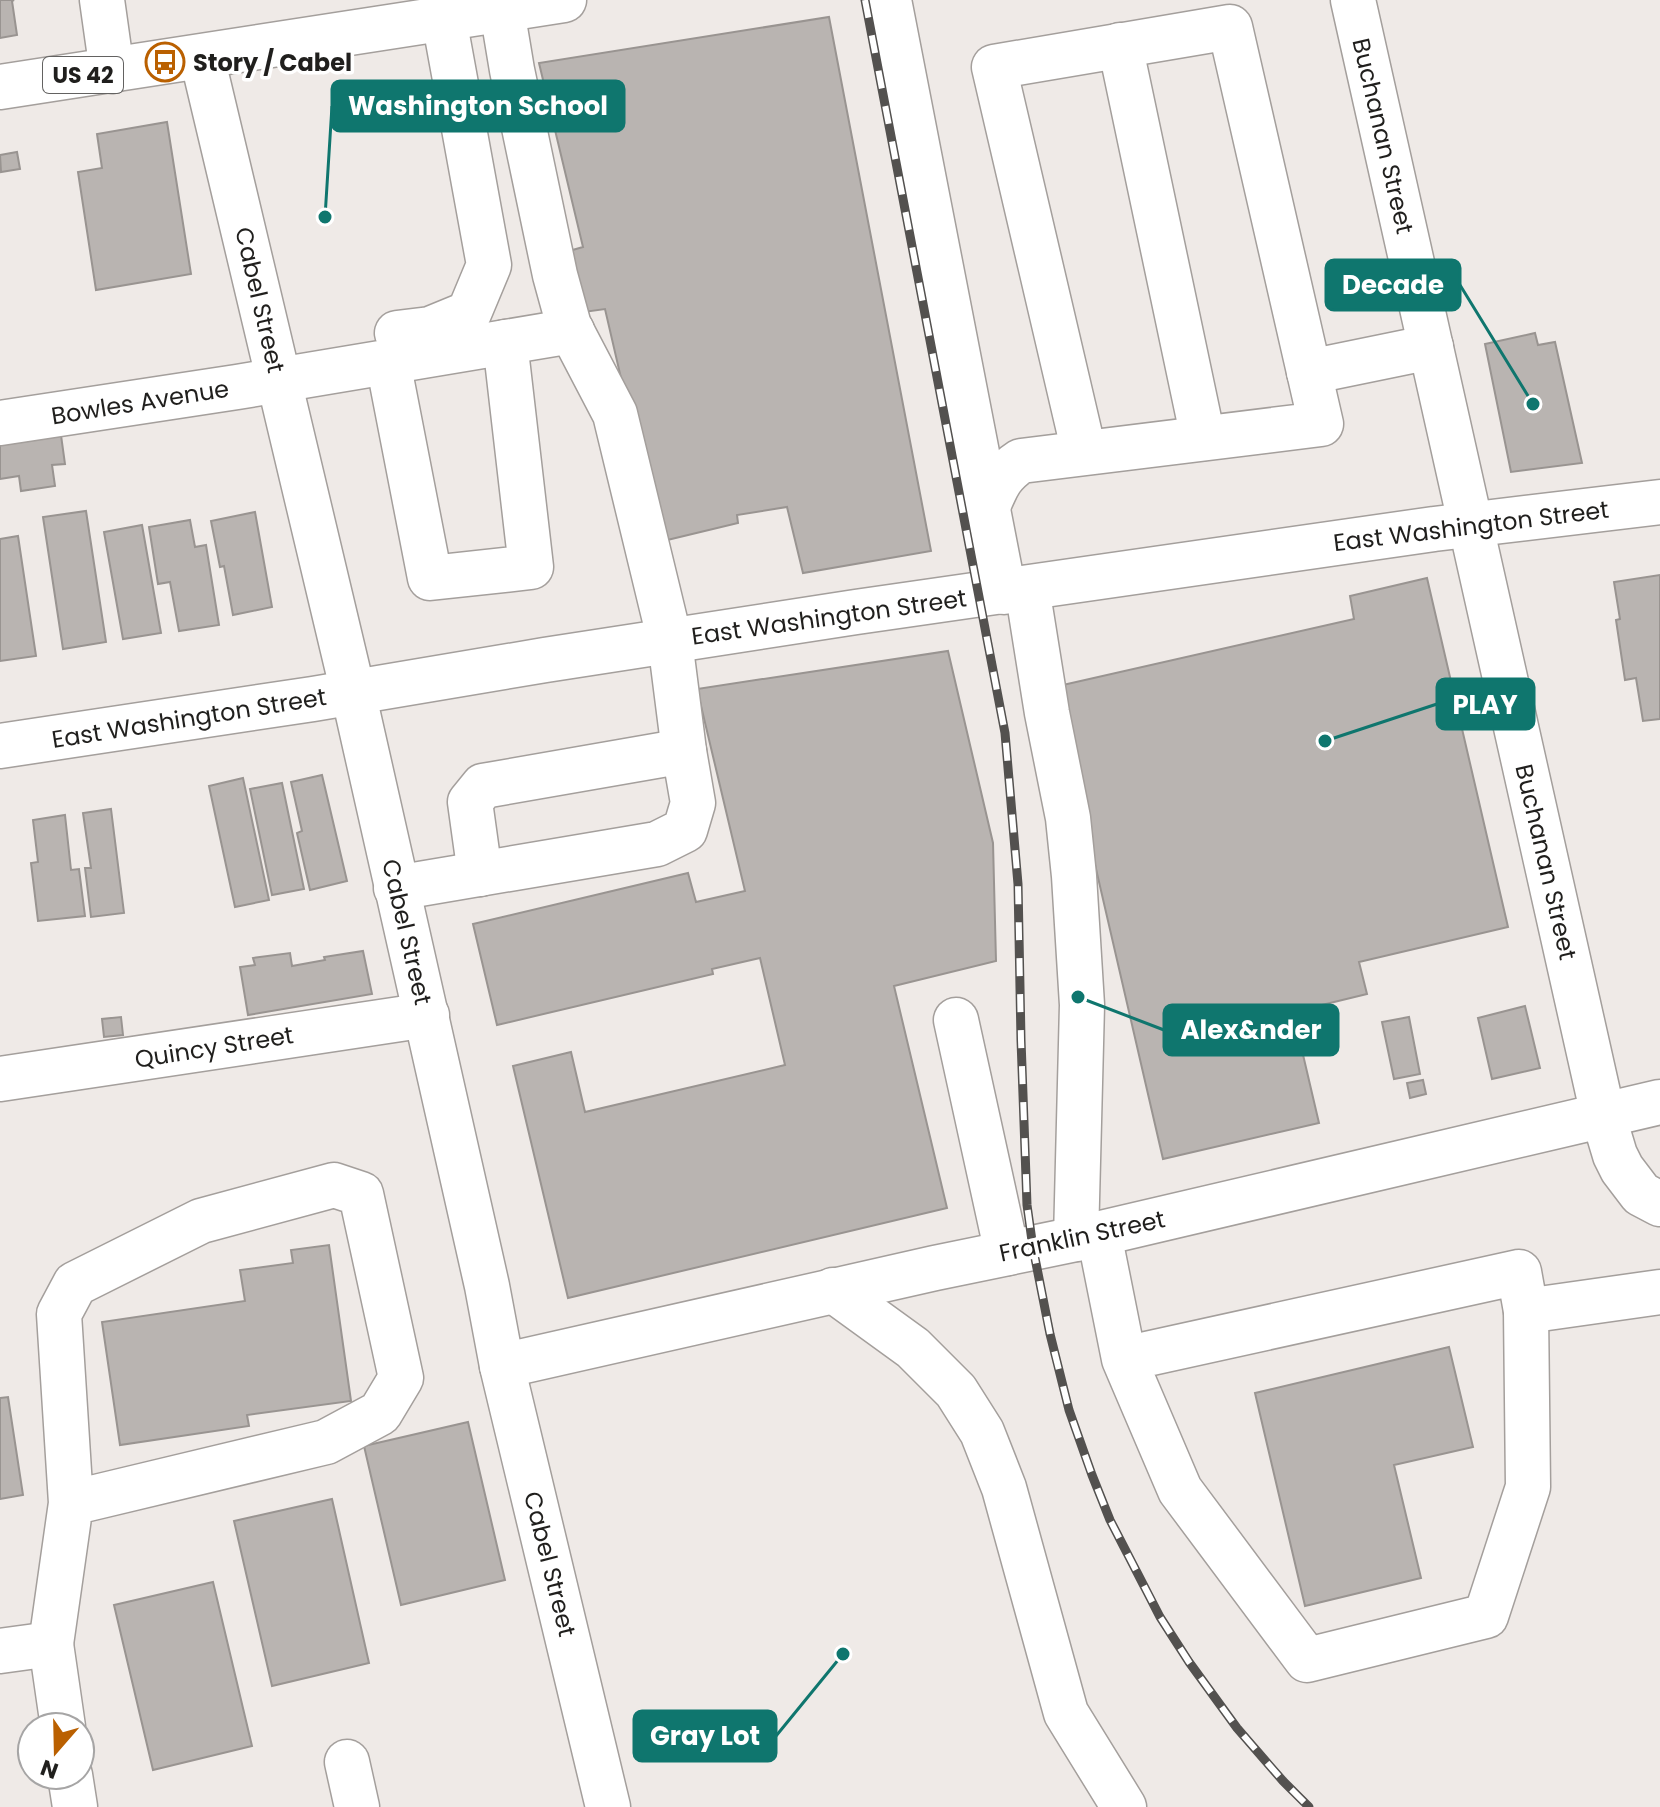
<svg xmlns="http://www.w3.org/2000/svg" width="1660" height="1807" viewBox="0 0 1660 1807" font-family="Poppins,sans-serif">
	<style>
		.building { fill: #b9b4b1; stroke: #999491; stroke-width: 2 }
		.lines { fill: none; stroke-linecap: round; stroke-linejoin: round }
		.minor-casing { stroke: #a49f9c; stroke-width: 47 }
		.major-casing { stroke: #a49f9c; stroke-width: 47 }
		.minor { stroke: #fff; stroke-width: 44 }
		.major { stroke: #fff; stroke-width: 44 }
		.rail-casing { stroke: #53514f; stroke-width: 9 }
		.rail { stroke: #fff; stroke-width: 6; stroke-dasharray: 18; stroke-linecap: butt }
		.labels { text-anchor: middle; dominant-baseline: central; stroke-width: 7; stroke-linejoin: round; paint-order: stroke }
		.shield { fill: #fff; stroke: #636261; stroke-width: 2 }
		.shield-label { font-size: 22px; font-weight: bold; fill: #201f1d }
		.poi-label { font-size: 24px; font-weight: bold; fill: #201f1d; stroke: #fff; text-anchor: start }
		.street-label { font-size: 24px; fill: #201f1d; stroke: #fff }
		.leader { fill: none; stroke: #0f766e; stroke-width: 3 }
		.callout-dot { fill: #0f766e; stroke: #fff; stroke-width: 3 }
		.callout { fill: #0f766e; stroke: #0f766e; stroke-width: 3 }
		.callout-label { font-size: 26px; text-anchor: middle; font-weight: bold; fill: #fff }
	</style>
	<rect width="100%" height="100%" fill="#efeae7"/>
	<g class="building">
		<path d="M0 0H14L12 1 17 35 0 38Z"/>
		<path d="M829 17 931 551 803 573 787 507 737 515 738 523 659 542 605 309 584 312 569 251 583 247 539 63Z"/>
		<path d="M167 122 191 274 96 290 78 172 102 168 97 134Z"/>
		<path d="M17 152 20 169 1 172 0 155Z"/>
		<path d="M1535 333 1538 345 1555 342 1582 463 1511 472 1485 344Z"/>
		<path d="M60 428 65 464 52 465 55 486 21 491 19 476 0 479V437Z"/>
		<path d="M86 511 106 642 63 649 43 517Z"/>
		<path d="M255 512 272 607 233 615 224 566 220 567 211 521Z"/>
		<path d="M190 520 195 547 206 545 219 625 179 631 170 582 158 584 149 527Z"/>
		<path d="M142 525 161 633 123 639 104 532Z"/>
		<path d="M18 536 36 656 0 661V539Z"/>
		<path d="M1660 575V719L1643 721 1636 678 1625 680 1616 620 1620 619 1614 582Z"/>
		<path d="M1427 578 1508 927 1359 962 1367 994 1293 1012 1319 1123 1163 1159 1054 687 1354 619 1350 596Z"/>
		<path d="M948 651 993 843 996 961 894 986 947 1208 568 1298 513 1066 571 1052 585 1112 785 1065 760 958 712 969 713 974 497 1025 473 924 688 873 696 902 745 891 697 689Z"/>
		<path d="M322 775 347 881 310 890 297 833 302 831 291 782Z"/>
		<path d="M243 778 269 900 235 907 209 786Z"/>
		<path d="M282 783 304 889 272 895 250 789Z"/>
		<path d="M111 809 124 913 91 917 85 868H91L83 813Z"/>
		<path d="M65 815 71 870 79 869 85 916 38 921 31 863 38 862 33 820Z"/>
		<path d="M363 951 372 994 248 1015 240 967 255 965 253 958 290 953 292 966 325 960 324 957Z"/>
		<path d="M1525 1006 1540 1068 1492 1079 1478 1018Z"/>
		<path d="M121 1017 123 1035 104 1037 102 1019Z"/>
		<path d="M1409 1017 1420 1074 1394 1079 1382 1022Z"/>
		<path d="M1423 1080 1426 1094 1410 1098 1407 1083Z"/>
		<path d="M329 1245 351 1401 247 1415 249 1426 120 1445 102 1322 245 1301 240 1270 293 1263 291 1250Z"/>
		<path d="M1449 1347 1473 1447 1394 1465 1421 1578 1305 1606 1255 1393Z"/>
		<path d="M8 1397 23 1495 0 1499V1398Z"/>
		<path d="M468 1422 505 1580 401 1605 364 1446Z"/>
		<path d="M332 1499 369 1663 272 1686 234 1521Z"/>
		<path d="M213 1582 252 1746 153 1770 114 1605Z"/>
	</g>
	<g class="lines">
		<g class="minor-casing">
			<g id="minor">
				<path d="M102 0 112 71"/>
				<path d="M889 0 1004 592"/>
				<path d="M1353 0 1603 1115 1615 1155 1622 1169 1641 1194 1660 1204"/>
				<path d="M1120 45 1203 438"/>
				<path d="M202 57 353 692 487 1286 502 1366 608 1807"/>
				<path d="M397 333 430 329 469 313 489 265 444 19"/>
				<path d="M388 362 430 578 531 567 505 342"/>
				<path d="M1309 372 1431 347"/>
				<path d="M0 423 237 387 572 331"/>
				<path d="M988 506C997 485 1001 474 1021 461L1321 424 1230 27 994 67 1084 452"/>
				<path d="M1027 588 1047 713 1068 818 1074 876 1082 1005 1076 1239"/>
				<path d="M0 746 313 699 545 660 856 612 1434 529 1660 502"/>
				<path d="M480 874 470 802 483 786 684 751"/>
				<path d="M396 888 657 844 685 830 693 803 684 751 670 641 615 414 569 326 555 275 512 70 502 10"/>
				<path d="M956 1020 1007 1253"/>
				<path d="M0 1079 427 1015"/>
				<path d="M1099 1234 1124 1359 1180 1490 1307 1660 1486 1616 1528 1487 1526 1311 1519 1272 1124 1359"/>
				<path d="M833 1290 913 1348 956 1391 982 1432 1004 1488 1066 1713 1124 1807"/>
				<path d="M1526 1311 1660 1292"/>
				<path d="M502 1366 935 1268 1076 1239 1660 1102"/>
				<path d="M51 1644 71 1503 326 1442 380 1413 401 1378 361 1194 334 1185 201 1221 75 1284 59 1314 71 1503"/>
				<path d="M0 1651 51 1644 63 1727"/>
				<path d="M347 1762 357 1807"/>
				<path d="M70 1775 75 1807"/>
			</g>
		</g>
		<g class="major-casing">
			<path id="major" d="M0 87 564 0"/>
		</g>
		<use href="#minor" class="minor"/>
		<use href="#major" class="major"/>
		<g class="rail-casing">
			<path id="rail" d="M865 0 1005 733 1018 884 1021 1040 1027 1205 1033 1248 1050 1334 1069 1410 1092 1475 1110 1520 1160 1617 1189 1662 1237 1728 1283 1781 1309 1807"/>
		</g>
		<use href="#rail" class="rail"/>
	</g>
	<defs>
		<g id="bus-ring" transform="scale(2)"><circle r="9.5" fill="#fff" stroke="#ba6000" stroke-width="1.5"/><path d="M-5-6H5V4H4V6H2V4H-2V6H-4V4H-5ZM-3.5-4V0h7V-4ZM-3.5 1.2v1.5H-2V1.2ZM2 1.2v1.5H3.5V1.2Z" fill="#ba6000"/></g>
	</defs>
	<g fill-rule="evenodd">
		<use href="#bus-ring" x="165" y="62"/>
	</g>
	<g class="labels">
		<rect class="shield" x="43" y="57" width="80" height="36" rx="6"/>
		<g class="shield-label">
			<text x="83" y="75">US 42</text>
		</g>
		<g class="poi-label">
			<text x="193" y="62">Story / Cabel</text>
		</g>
		<g class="street-label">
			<text transform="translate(1383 136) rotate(77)">Buchanan Street</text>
			<text transform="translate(260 300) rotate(77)">Cabel Street</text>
			<text transform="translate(140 402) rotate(-9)">Bowles Avenue</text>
			<text transform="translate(1471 526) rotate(-7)">East Washington Street</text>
			<text transform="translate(829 617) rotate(-8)">East Washington Street</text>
			<text transform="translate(189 718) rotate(-9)">East Washington Street</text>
			<text transform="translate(1546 862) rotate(77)">Buchanan Street</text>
			<text transform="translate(407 932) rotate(77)">Cabel Street</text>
			<text transform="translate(214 1047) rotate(-9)">Quincy Street</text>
			<text transform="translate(1082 1236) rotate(-12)">Franklin Street</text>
			<text transform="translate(550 1564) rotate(76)">Cabel Street</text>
		</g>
	</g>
	<path class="leader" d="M325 217L332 106M1533 404L1460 285M1325 741L1437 704M1078 997L1164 1030M843 1654L776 1736"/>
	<g class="callout-dot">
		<circle cx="325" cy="217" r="8"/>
		<circle cx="1533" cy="404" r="8"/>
		<circle cx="1325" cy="741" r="8"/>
		<circle cx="1078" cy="997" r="8"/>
		<circle cx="843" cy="1654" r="8"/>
	</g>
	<g class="callout">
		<rect x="332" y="81" width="292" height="50" rx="8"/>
		<rect x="1326" y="260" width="134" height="50" rx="8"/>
		<rect x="1437" y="679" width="97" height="50" rx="8"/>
		<rect x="1164" y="1005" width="174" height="50" rx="8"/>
		<rect x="634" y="1711" width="142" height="50" rx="8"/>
	</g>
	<g class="callout-label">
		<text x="478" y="115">Washington School</text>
		<text x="1393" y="294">Decade</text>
		<text x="1485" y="714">PLAY</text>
		<text x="1251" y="1039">Alex&amp;nder</text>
		<text x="705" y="1745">Gray Lot</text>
	</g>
	<g transform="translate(56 1751) rotate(200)"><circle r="38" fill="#ffffff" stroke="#a6a5a5" stroke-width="2"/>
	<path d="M0-6L14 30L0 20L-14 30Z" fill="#ba6000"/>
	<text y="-12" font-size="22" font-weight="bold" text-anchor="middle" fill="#201f1d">N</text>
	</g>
</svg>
